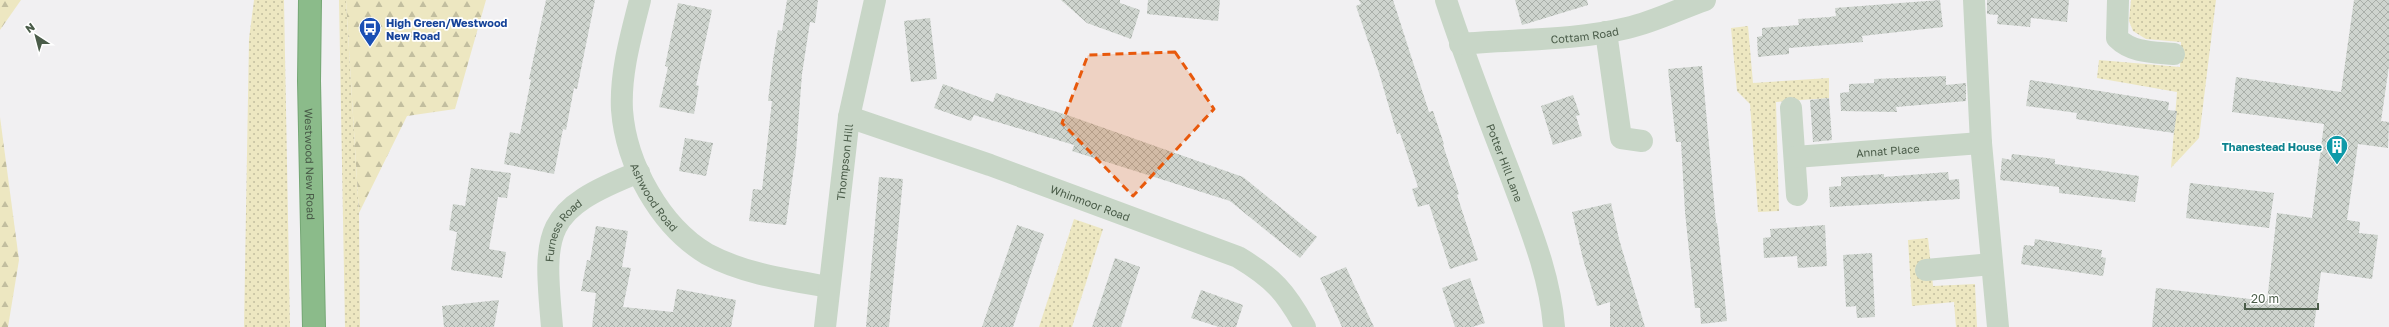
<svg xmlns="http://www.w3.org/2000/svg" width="2389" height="327" viewBox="0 0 2389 327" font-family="'Golos Text',sans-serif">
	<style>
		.grass { fill: url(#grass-dots) }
		.forest { fill: url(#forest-firs) }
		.building { fill: url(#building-cross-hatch) }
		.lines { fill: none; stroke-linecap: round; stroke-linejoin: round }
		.highway-casing { stroke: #75a775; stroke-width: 24 }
		.street { stroke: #c8d6c7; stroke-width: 22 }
		.highway { stroke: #8bbb8a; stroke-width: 22 }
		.marked { fill: #e8590c; fill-opacity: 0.2; stroke: #e8590c; stroke-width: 3; stroke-dasharray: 8 5; stroke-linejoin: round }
		.labels { text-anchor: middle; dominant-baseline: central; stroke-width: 3.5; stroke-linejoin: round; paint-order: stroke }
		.transit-label { font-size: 11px; font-weight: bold; fill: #164399; stroke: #fff; text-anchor: start }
		.street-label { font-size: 11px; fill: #4a5c49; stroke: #fff }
		.culture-label { font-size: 11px; font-weight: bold; fill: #0d838f; stroke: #fff; text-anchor: end }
	</style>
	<defs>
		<pattern id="grass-dots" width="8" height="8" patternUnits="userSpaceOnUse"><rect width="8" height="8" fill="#ede7c1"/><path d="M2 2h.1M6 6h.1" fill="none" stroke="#c2be9f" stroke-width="1.8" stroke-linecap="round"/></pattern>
		<pattern id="forest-firs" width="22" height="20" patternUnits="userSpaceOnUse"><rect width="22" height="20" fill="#ede7c1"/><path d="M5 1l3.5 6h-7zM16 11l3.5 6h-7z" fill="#c2be9f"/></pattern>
		<pattern id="building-cross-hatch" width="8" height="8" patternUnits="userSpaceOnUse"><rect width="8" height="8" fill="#ced4ce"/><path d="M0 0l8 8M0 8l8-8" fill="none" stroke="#a9afa9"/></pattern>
	</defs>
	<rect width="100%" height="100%" fill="#f1f0f2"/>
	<g class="grass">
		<path d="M254 0H284L290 327H244L249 39Z"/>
		<path d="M339 0H346L359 213 360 327H345Z"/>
		<path d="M2131 0H2216L2199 138 2171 168 2177 92 2097 78 2099 60 2180 67 2181 42 2146 39 2133 31 2129 21Z"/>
		<path d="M1748 26 1753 83 1829 78V98L1776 102 1779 211 1758 212 1750 104 1737 91 1731 28Z"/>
		<path d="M1074 219 1103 229 1072 327H1039Z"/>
		<path d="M1928 238 1933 286 1975 284 1977 327H1956L1954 302 1912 306 1908 240Z"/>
	</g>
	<g class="forest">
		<path d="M0 0H21L0 30Z"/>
		<path d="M346 0H486L455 109 407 116 359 213Z"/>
		<path d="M0 117 19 260 8 327H0Z"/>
	</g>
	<g class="building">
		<path d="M546 0H595L577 89 574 88 566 130 563 129 554 174 504 164 510 132 520 134 531 80 529 79Z"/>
		<path d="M787 0H818L815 23 810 22 802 74 796 152 786 225 749 221 753 189 762 190 772 101H768L773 60 778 30 782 31Z"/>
		<path d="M1061 0H1120V3L1140 10 1131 39 1087 23Z"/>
		<path d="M1148 0H1220L1218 21 1147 14Z"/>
		<path d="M1359 0H1393L1429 112 1433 111 1444 144 1443 145 1459 194 1457 195 1478 260 1450 269 1429 204 1418 207 1412 189 1418 187 1400 133 1397 134 1379 73 1356 6 1361 4Z"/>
		<path d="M1515 0H1587L1588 5 1522 25Z"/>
		<path d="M1940 0 1943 27 1862 36 1863 42 1789 48V54L1758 57 1757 37 1762 36V28L1799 25 1798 19 1830 17 1836 16 1835 8Z"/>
		<path d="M1987 0H2069L2067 22 2031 18 2030 27 1997 24 1998 15 1987 14Z"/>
		<path d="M2354 0H2389V66L2381 121 2389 122 2388 148 2358 144 2347 220 2360 222 2359 233 2378 235 2372 279 2321 272 2314 327H2152L2156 288 2267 301 2277 213 2312 218 2324 124 2232 112 2236 77 2341 92Z"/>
		<path d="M678 3 712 10 696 85 699 86 694 114 659 107 668 67 665 66Z"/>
		<path d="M930 18 937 79 911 82 904 21Z"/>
		<path d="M1702 66 1716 223H1717L1727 321 1701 324 1700 308H1695L1685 212 1681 142H1676L1668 69Z"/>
		<path d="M1946 76V85L1966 83V101L1896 107 1897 112 1841 111 1840 93 1849 92V84L1874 83V79Z"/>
		<path d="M2030 80 2169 102 2168 110 2177 111 2174 133 2076 119 2077 113 2026 106Z"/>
		<path d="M943 84 993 102 996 93 1070 116 1243 177 1317 237 1300 258 1230 201 1072 151 1074 145 974 115 971 121 934 108Z"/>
		<path d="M1573 95 1580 115 1576 116 1582 136 1553 145 1541 106Z"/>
		<path d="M1829 98 1832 140 1813 142 1810 100Z"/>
		<path d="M685 138 713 143 706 176 679 171Z"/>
		<path d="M2012 154 2055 159V164L2139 176 2135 202 2059 193V187L2000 180 2002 158 2011 160Z"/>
		<path d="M471 168 511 173 507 198 498 197 489 249 506 252 502 278 451 270 457 232 449 230 453 204 465 206Z"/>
		<path d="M1948 172 1949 180 1959 179 1960 199 1830 207 1829 187 1841 186V177L1884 174V177Z"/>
		<path d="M879 177 903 179 889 327H866Z"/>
		<path d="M2190 183 2274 193 2269 228 2186 218Z"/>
		<path d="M1611 203 1619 239 1645 327H1610V302L1597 306 1583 259 1572 212Z"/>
		<path d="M1017 225 1044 234 1013 327H982Z"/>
		<path d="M1825 225 1827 266 1798 268 1797 256 1764 258 1763 238 1771 237 1770 229Z"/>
		<path d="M596 226 628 231 622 267 631 268 623 307 673 312 677 289 736 300 731 327H592L596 293 581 291 587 260 590 261Z"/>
		<path d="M2035 239 2102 250 2101 257 2106 258 2103 276 2021 264 2024 245 2034 246Z"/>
		<path d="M1872 253 1875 317 1857 318 1856 306 1846 307 1843 255Z"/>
		<path d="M1115 258 1140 267 1121 327H1092Z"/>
		<path d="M1346 267 1355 287 1374 327H1342L1320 278Z"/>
		<path d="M1470 278 1485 323 1472 327H1455L1442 288Z"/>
		<path d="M1201 290 1243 305 1236 327H1219L1191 318Z"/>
		<path d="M499 300 494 327H444L442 306Z"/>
	</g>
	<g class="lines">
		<g class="highway-casing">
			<g id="highway">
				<path id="s8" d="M310 0 309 81 314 327"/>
			</g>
		</g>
		<g class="street">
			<path id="s1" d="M640 0C631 36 620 73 622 110 626 164 660 226 707 254 744 274 789 280 829 287"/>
			<path id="s2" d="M1446 0C1466 61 1489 120 1512 179 1530 228 1550 275 1554 327"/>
			<path d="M1974 0 1981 143 1998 327"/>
			<path d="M2118 0 2117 38C2132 53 2153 52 2174 54"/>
			<path d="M1606 32 1621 138 1642 141"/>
			<path id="s3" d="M1460 44C1515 39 1573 41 1627 28 1654 22 1679 9 1705 0"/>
			<path d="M1791 108 1797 195"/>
			<path id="s4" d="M849 117 990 165 1238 257C1273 278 1285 291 1305 327"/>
			<path id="s5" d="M1795 157 1981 143"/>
			<path d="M1926 270 1992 264"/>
			<path id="s6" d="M552 327C543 229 543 210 639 172"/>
			<path id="s7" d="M825 327 849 117 875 0"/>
		</g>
		<use href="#highway" class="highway"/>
	</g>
	<path class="marked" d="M1175 52 1214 109 1133 196 1062 123 1088 55Z"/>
	<defs>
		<g id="bus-pin" transform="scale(1.15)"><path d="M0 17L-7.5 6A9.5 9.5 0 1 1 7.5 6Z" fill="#1a4fb4" stroke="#fff"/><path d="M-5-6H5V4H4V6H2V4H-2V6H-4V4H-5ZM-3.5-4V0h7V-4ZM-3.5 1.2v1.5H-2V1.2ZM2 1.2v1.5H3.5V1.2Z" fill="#fff"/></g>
		<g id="building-pin" transform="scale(1.15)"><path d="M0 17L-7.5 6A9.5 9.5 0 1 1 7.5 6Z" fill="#0f9aa8" stroke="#fff"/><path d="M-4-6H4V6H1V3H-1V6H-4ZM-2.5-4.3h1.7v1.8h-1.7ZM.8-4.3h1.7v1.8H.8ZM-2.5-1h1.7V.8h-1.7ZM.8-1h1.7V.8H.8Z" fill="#fff"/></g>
	</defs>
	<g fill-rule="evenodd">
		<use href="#bus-pin" x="370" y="28"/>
		<use href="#building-pin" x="2337" y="146"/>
	</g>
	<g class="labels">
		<g class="transit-label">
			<text x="386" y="22">High Green/Westwood<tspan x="386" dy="13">New Road</tspan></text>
		</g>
		<g class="street-label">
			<text stroke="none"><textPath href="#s3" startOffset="125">Cottam Road</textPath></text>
			<text stroke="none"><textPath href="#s5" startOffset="93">Annat Place</textPath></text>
			<text stroke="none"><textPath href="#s7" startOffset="166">Thompson Hill</textPath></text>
			<text stroke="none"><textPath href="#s2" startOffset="173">Potter Hill Lane</textPath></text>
			<text stroke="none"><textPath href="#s8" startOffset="164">Westwood New Road</textPath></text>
			<text stroke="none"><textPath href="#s1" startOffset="206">Ashwood Road</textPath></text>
			<text stroke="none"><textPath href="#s4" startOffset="256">Whinmoor Road</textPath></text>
			<text stroke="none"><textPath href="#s6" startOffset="101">Furness Road</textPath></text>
		</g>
		<g class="culture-label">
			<text x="2322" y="146">Thanestead House</text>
		</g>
	</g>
	<g transform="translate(36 36) rotate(324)" stroke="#ffffff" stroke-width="3" paint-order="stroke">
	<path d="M0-3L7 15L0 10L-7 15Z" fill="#4a5c49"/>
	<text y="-6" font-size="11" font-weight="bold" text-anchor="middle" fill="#4a5c49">N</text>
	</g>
	<path d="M2245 303v6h73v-6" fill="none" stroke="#4a5c49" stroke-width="2"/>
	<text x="2251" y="303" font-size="12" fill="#4a5c49" stroke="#ffffff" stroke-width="3" paint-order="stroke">20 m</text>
</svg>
